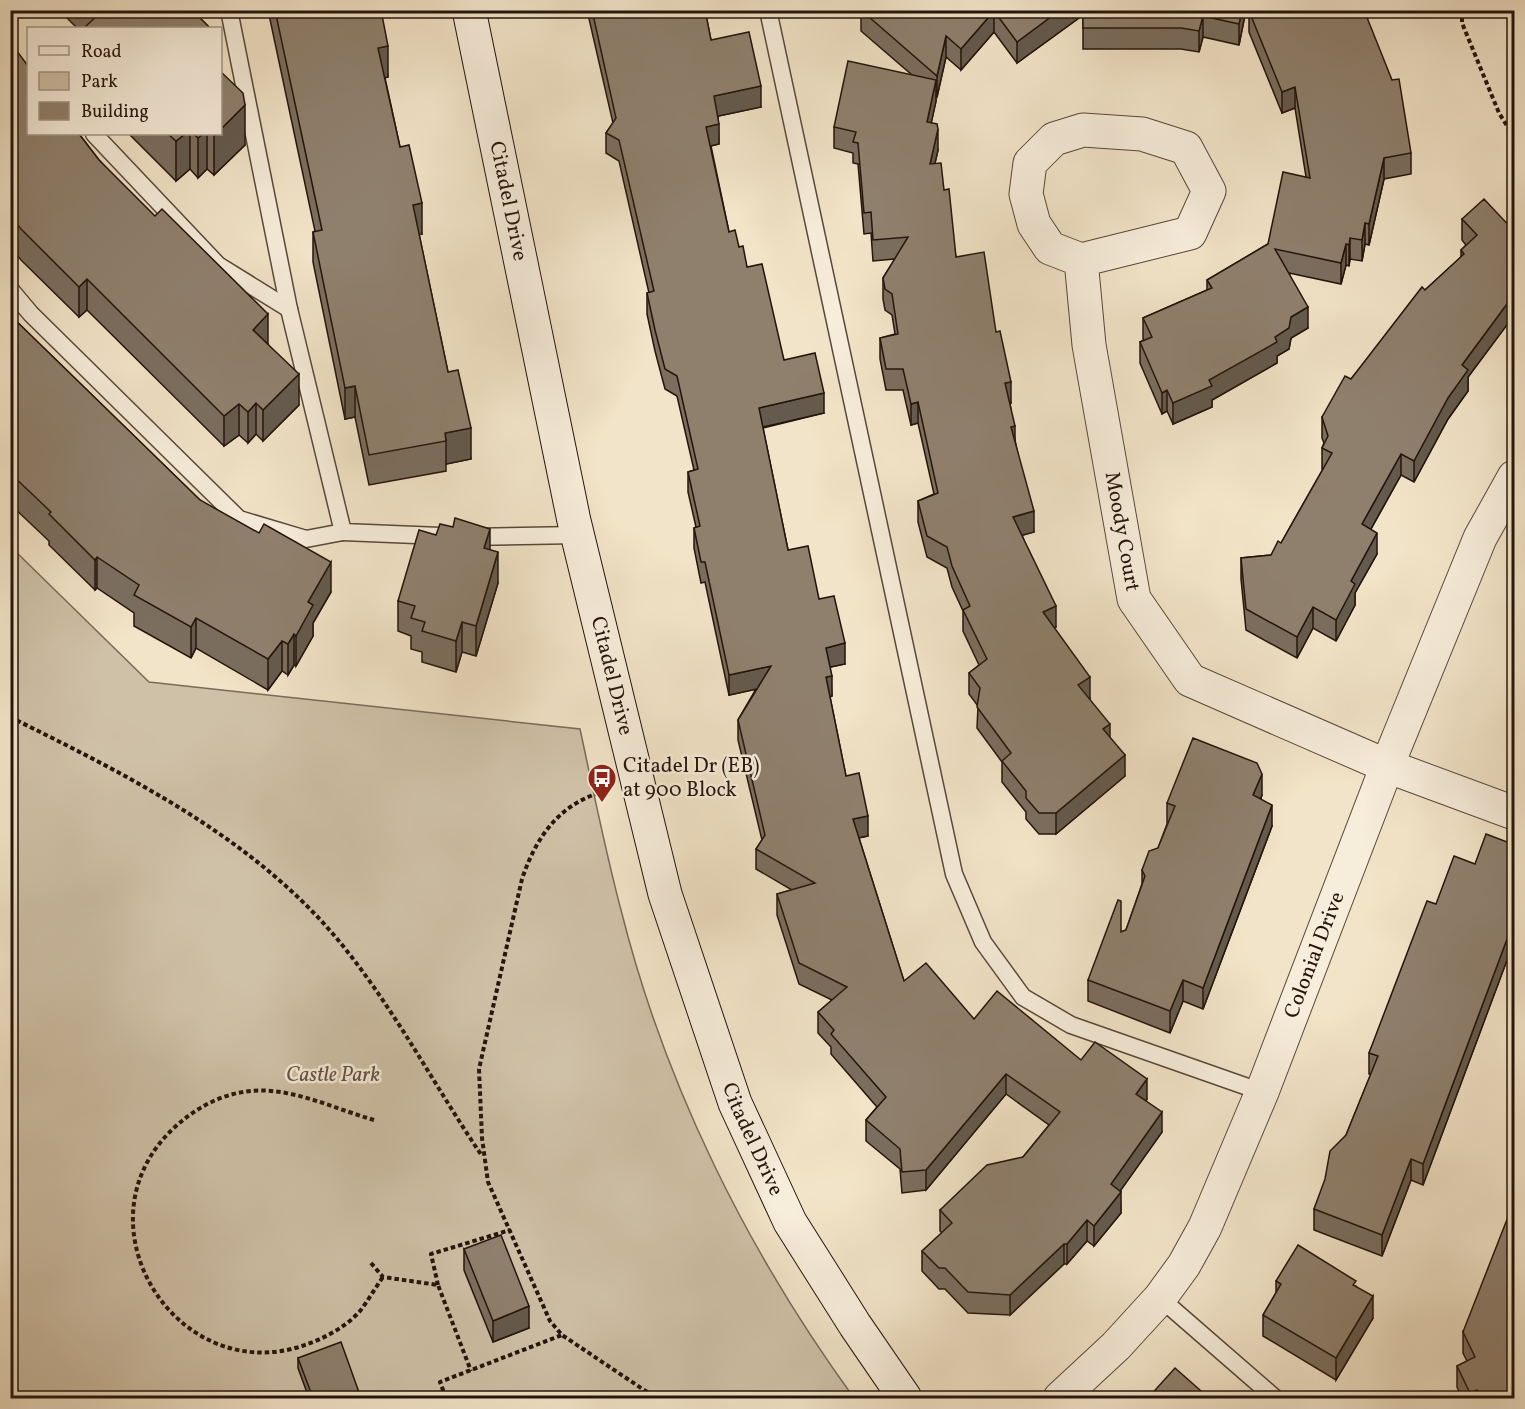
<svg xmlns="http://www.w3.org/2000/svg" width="1525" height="1409" viewBox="0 0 1525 1409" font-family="Vollkorn,serif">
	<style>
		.green { fill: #cfc1a8; stroke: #7a6a5a; stroke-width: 1.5 }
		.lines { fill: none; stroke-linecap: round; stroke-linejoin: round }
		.lane-casing { stroke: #58483b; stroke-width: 19 }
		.street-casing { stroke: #58483b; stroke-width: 35 }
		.secondary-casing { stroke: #24140c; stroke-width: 35 }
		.path { stroke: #24140c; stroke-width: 4; stroke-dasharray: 4.5 3; stroke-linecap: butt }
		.lane { stroke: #f7eddb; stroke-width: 16 }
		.street { stroke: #f7eddb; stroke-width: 33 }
		.secondary { stroke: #f7eddb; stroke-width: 33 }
		.wall { fill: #7b6e5f; stroke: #24140c; stroke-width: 1.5 }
		.shaded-wall { fill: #645a4d; stroke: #24140c; stroke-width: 1.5 }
		.building { fill: #8f806e; stroke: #24140c; stroke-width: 1.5 }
		.labels { text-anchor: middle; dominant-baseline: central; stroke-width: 5; stroke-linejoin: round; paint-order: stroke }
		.street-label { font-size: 21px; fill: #24140c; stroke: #f7eddb }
		.poi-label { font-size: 21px; fill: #24140c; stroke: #f7eddb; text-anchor: start }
		.park-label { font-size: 21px; font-style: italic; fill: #605143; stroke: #f7eddb }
	</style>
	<rect width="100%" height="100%" fill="#f2e4c8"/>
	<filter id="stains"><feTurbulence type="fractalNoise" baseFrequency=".00333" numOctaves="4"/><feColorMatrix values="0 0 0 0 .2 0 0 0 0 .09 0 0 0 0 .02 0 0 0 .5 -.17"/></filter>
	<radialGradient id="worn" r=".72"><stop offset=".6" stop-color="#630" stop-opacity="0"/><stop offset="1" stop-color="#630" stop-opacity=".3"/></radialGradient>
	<path class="green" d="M11 547 149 682 580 729C593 789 605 850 621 910 665 1086 748 1252 854 1398H11Z"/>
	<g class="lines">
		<g class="lane-casing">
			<g id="lane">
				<path d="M229 10 289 309 343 532 440 536"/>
				<path d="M768 10 954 874 983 942 1023 997 1071 1025 1262 1092"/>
				<path d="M94 134 218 265 289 309"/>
				<path d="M10 289 31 314 239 519 306 539 343 532"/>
				<path d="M469 537 578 535"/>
				<path d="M1160 1298 1275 1398"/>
			</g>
		</g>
		<g class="street-casing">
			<g id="street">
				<path id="s1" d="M1081 260 1050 248 1034 224 1026 194 1030 163 1054 139 1083 130 1142 134 1186 148 1209 191 1190 233 1081 260 1089 345 1134 599 1190 680 1387 766 1514 813"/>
				<path id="s2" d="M1060 1398 1116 1346 1160 1298 1184 1265 1205 1227 1262 1092 1387 766 1480 538 1514 477"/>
			</g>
		</g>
		<g class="secondary-casing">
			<g id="secondary">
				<path id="s3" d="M469 10 574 521 665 894 735 1103 790 1222 855 1325 905 1398"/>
			</g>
		</g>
		<g class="path">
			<path d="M1462 10V23L1499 113 1514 137"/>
			<path d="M10 11 11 10"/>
			<path d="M10 717C125 774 248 835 333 934 391 1002 432 1082 482 1156"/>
			<path d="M599 793C557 806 535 840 522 879L479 1069 482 1138 488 1182 550 1321 562 1335 656 1398"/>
			<path d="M374 1120C335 1109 292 1087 251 1091 217 1094 187 1113 165 1137 79 1233 180 1386 302 1346 323 1339 345 1328 360 1311 368 1301 375 1288 383 1277"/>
			<path d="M371 1263 383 1277 438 1285 471 1371"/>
			<path d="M438 1285 431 1254 510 1230"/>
			<path d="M446 1398 440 1382 562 1335"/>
		</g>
		<use href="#lane" class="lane"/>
		<use href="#street" class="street"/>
		<use href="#secondary" class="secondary"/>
	</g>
	<g class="wall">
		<path d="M59 10H192L210 28H77Z"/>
		<path d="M268 10H381L388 77 385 78 400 147 422 234H419L448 372 471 459 446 464V471L369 485 355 417 345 419 313 262V232L315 231Z"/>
		<path d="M587 10H705L711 40 761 107 718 116 719 144 711 146 729 232 739 247 784 360 824 413 763 428 788 550 819 599 845 664 830 667 832 696 830 697 846 776 868 836 859 838 904 981 974 1019 1081 1060 1147 1099 1146 1101 1162 1132 1120 1191 1121 1213 1094 1246 1087 1241 1067 1264H1064L1010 1315 968 1313 945 1289H939L922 1271V1251L942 1233 940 1231V1210L1023 1157 1049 1125 1006 1094 926 1190 902 1193 900 1169 866 1141V1120L877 1107 831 1054V1047L818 1033V1012L832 1000 799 984 777 915V894L792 890 756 869V849L762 840 738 740V720L756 689 729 695 705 582 701 583 694 548V528L696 527 688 492V472L694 470 677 396 665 389 655 351 647 314V293H649L619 161 606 153V133L613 123Z"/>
		<path d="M861 10H1246L1239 45 1203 37 1199 52 1181 49H1083V15L1017 63 994 32 961 70 946 57 937 97 936 96V101L931 123 938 150 935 163 944 190 956 257 996 332 1011 403H1010L1015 440 1034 532 1022 535 1056 627 1054 628 1090 698H1089L1110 738 1125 776 1056 834H1039L1026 819V812L1002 782V762L977 728 978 706 969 694V673L979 665 963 631V611L952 587 947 568 927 557 918 522V501L934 494 918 423 911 425 903 390H886L880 359V338L895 334 892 315 885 310 883 299V278L895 259 873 261 871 233 864 234 858 164 853 163V153L834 148V127L912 75 861 31Z"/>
		<path d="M1249 11 1411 153V174L1384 179 1369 245 1365 244 1362 261 1350 259 1349 266 1346 265 1341 284 1289 273 1308 328 1291 338 1289 349 1277 356V363L1212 400V407L1173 424 1167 411 1162 414 1140 363V342L1144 340 1143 339V318L1207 290V280L1268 244 1306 177 1295 108 1282 113 1249 32Z"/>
		<path d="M10 43 99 160 268 344 299 405 263 441 256 434 248 443 239 435 224 446 87 310 79 317 21 260 10 246Z"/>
		<path d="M221 71 245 145 214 175 207 169 198 178 190 169 176 181 129 134H220Z"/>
		<path d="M1462 219 1515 232V314L1468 377V391L1448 419 1414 482 1401 475 1371 529 1377 554 1355 593V605L1336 641 1313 628 1297 658 1246 630 1241 579V558L1271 555 1281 543 1323 469H1322V448L1324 443 1322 438V417L1351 379 1425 290 1461 257V250L1466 245 1462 240Z"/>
		<path d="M10 315 200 500 331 592 313 623V636L296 666 294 665 288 675 282 671 268 690 196 648 191 658 134 626V613L97 588 95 590 49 545V541L10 504Z"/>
		<path d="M436 535 490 550 498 583 476 656 462 652 456 672 422 662V652L411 649V636L398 631V601Z"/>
		<path d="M1515 684V718L1510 716V695Z"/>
		<path d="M1262 795 1261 798 1272 826 1203 1009 1183 1001 1170 1033 1088 1001V980L1121 932 1126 930 1142 884V870L1158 848 1167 824V803Z"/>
		<path d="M1515 845V945L1513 944 1423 1185 1411 1180 1382 1256 1314 1230V1209L1346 1135 1371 1074H1369V1053L1436 904Z"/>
		<path d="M464 1249 529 1328 493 1342 464 1270Z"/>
		<path d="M1276 1281 1356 1286 1373 1318 1336 1380 1263 1336V1315L1276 1293Z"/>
		<path d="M1463 1332 1515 1398H1462L1457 1387V1366L1467 1361 1463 1353Z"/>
		<path d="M298 1358 361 1398H309L298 1368Z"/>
	</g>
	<g class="shaded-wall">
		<path d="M1060 10H1083V15L1017 63V42Z"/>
		<path d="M1242 10H1246L1239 45V24Z"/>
		<path d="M994 11V32L961 70V49Z"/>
		<path d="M1203 16V37L1199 52V31Z"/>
		<path d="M946 36V57L937 97V76Z"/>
		<path d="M388 46V77L378 79V48Z"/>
		<path d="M936 80V101L927 143V122Z"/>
		<path d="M761 86V107L714 117V96Z"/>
		<path d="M1295 87V108L1282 113V92Z"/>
		<path d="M245 105V145L214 175V136L217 134H220V130Z"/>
		<path d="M719 124V144L706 147V127Z"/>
		<path d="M938 129V150L930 185V164Z"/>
		<path d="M185 134H190V169L176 181V141Z"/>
		<path d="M203 134H207V169L198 178V138Z"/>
		<path d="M1384 158V179L1369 245V224Z"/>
		<path d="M422 203V234L413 236V205Z"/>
		<path d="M1365 223V244L1362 261V240Z"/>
		<path d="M1350 238V259L1349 266V245Z"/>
		<path d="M1346 244V265L1341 284V263Z"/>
		<path d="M87 279V310L79 317V287Z"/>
		<path d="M1515 293V314L1468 377V391L1448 419 1414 482V461L1462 365Z"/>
		<path d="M1308 307V328L1291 338 1289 349 1277 356V363L1212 400V407L1173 424V403L1209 380 1275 337 1291 317Z"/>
		<path d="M268 314V344L253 330Z"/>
		<path d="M299 374V405L263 441V410Z"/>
		<path d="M1011 382V403L1005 404V383Z"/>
		<path d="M355 386V417L345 419V388Z"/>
		<path d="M1167 390V411L1162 414V393Z"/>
		<path d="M824 393V413L759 428V408Z"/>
		<path d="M918 402V423L911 425V404Z"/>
		<path d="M256 403V434L248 443V412Z"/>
		<path d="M239 404V435L224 446V416Z"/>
		<path d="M1015 426V447L1011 427Z"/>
		<path d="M471 428V459L446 464V441L445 433Z"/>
		<path d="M1401 454V475L1362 545V524Z"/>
		<path d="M1034 511V532L1013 538V517Z"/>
		<path d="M490 529V559L484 548Z"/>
		<path d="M1377 533V554L1355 593V605L1336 641V620L1351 581Z"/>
		<path d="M498 552V583L476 656V626Z"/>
		<path d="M97 557V588L95 590V560Z"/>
		<path d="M331 562V592L313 623V636L296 666V636L308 602Z"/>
		<path d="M1056 606V627L1043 633V612Z"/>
		<path d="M1313 607V628L1297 658V637Z"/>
		<path d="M196 618V648L191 658V627Z"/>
		<path d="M462 622V652L456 672V641Z"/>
		<path d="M294 634V665L288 675V644Z"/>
		<path d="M282 641V671L268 690V659Z"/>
		<path d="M845 643V664L826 668V648Z"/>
		<path d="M771 666V686L729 695V675Z"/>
		<path d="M832 676V696L826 698V677Z"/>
		<path d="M1090 677V698L1078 706V685Z"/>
		<path d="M1110 724V745L1103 729Z"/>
		<path d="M1125 755V776L1056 834V813Z"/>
		<path d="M1262 774V795L1253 816V795Z"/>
		<path d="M1272 805V826L1203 1009V988Z"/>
		<path d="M868 816V836L853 839V819Z"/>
		<path d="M1513 923V944L1423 1185V1164Z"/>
		<path d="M1183 980V1001L1170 1033V1011Z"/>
		<path d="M1006 1074V1094L926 1190V1170Z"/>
		<path d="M1147 1079V1099L1136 1114V1094Z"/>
		<path d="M1162 1112V1132L1111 1204V1184Z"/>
		<path d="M1411 1159V1180L1382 1256V1235Z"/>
		<path d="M1121 1192V1213L1094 1246V1226Z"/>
		<path d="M1087 1220V1241L1067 1264V1244Z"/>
		<path d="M1064 1244V1264L1010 1315V1295Z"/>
		<path d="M1373 1296V1318L1336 1380V1358Z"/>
		<path d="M529 1306V1328L493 1342V1321Z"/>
		<path d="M1477 1390V1398H1470V1393Z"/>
	</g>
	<g class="building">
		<path d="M98 10H192L210 28H84L100 13Z"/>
		<path d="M275 10H381L388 46 378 48 400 147 409 145 422 203 413 205 448 372 458 370 471 428 445 433 446 441 369 455 355 386 345 388 313 232 322 230Z"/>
		<path d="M592 10H705L711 40 749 32 761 86 714 96 719 124 706 127 729 232 735 230 739 247 743 246 747 267 762 264 784 360 815 353 824 393 759 408 788 550 808 546 819 599 834 596 845 643 826 648 832 676 826 677 846 776 859 773 868 816 853 819 904 981 926 963 974 1019 997 991 1081 1060 1095 1042 1147 1079 1136 1094 1162 1112 1111 1184 1121 1192 1094 1226 1087 1220 1067 1244H1064L1010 1295 968 1292 945 1268H939L922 1251 952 1223 940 1210 987 1165 1023 1157 1060 1112 1006 1074 926 1170 902 1172 900 1149 866 1120 886 1097 831 1034 834 1030 818 1012 847 987 799 963 777 894 815 883 756 849 765 835 738 720 771 666 729 675 705 562H701L694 528 700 526 688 472 698 469 677 376 665 369 655 330 647 293 654 291 619 140 606 133 616 118Z"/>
		<path d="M861 10H1060L1017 42 994 11 961 49 946 36 937 76Z"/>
		<path d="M1083 10H1242L1239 24 1203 16 1199 31 1181 28H1083Z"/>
		<path d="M1364 10 1392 80 1399 79 1411 153 1384 158 1369 224 1365 223 1362 240 1350 238 1349 245 1346 244 1341 263 1275 249 1308 307 1291 317 1289 328 1275 337 1277 342 1209 380 1212 386 1173 403 1167 390 1162 393 1140 342 1152 337 1143 318 1212 288 1207 280 1268 244 1283 172 1310 178 1295 87 1282 92 1249 11Z"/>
		<path d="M10 43H11L28 66V134H79L99 160 155 216 162 209 268 314 253 330 299 374 263 410 256 403 248 412 239 404 224 416 87 279 79 287 21 229 10 215Z"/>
		<path d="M848 61 936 80 927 122 937 124 938 129 930 164 941 163 944 190 949 189 956 257 984 252 996 332 1000 331 1011 382 1005 383 1015 426 1011 427 1034 511 1013 517 1056 606 1043 612 1090 677 1078 685 1110 724 1103 729 1125 755 1056 813H1039L1026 798V791L1002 761 1011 753 977 707 980 688 969 673 987 659 963 610 970 606 952 566 947 547 927 536 918 501 938 493 918 402 911 404 903 369H886L880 338 898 334 892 294 885 289 883 278 908 237 873 240 871 212 864 213 858 143 853 142 856 132 834 127Z"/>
		<path d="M220 71 243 93 245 105 220 130Z"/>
		<path d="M168 134H185L176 141Z"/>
		<path d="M194 134H203L198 138Z"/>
		<path d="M1484 199 1515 232V293L1462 365 1468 370 1448 398 1414 461 1401 454 1362 524 1377 533 1351 581 1355 584 1336 620 1313 607 1297 637 1246 609 1241 558 1271 555 1278 541 1281 543 1332 453 1322 448 1328 436 1322 417 1345 376 1351 379 1422 287 1425 290 1464 254 1461 250 1477 235 1462 219Z"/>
		<path d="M10 315 200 500 259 533 264 524 331 562 308 602 313 605 296 636 294 634 288 644 282 641 268 659 196 618 191 627 134 595 139 585 97 557 95 560 49 514 51 512 10 473Z"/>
		<path d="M455 518 490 529 484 548 498 552 476 626 462 622 456 641 422 631 425 622 411 618 415 606 398 601 419 530 436 535 440 524 453 527Z"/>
		<path d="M1515 684V697L1510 695Z"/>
		<path d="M1193 738 1257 763 1262 774 1253 795 1272 805 1203 988 1183 980 1170 1011 1088 980 1118 900 1121 901V932L1126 930 1145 876 1142 870 1149 851 1158 848 1175 806 1167 803Z"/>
		<path d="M1486 834 1515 845V924L1513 923 1423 1164 1411 1159 1382 1235 1314 1209 1325 1179 1330 1151 1346 1135 1378 1056 1369 1053 1427 901 1436 904 1454 856 1475 864Z"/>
		<path d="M1515 1199V1398H1481L1477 1390 1470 1393 1457 1366 1475 1357 1463 1332Z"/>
		<path d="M501 1235 529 1306 493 1321 464 1249Z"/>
		<path d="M1298 1245 1356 1281 1353 1285 1373 1296 1336 1358 1263 1315 1281 1284 1276 1281Z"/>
		<path d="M341 1342 361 1398H313L298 1358Z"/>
		<path d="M1175 1368 1209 1398H1148Z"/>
	</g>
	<defs>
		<g id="bus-pin" transform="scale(1.5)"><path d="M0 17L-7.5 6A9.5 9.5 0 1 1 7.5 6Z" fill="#8f2418" stroke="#f7eddb"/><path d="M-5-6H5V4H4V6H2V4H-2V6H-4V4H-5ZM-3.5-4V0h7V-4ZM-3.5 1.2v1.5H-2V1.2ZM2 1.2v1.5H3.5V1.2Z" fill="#fff"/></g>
	</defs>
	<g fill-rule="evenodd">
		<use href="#bus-pin" x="602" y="778"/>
	</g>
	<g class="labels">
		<g class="street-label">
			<text stroke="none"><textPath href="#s3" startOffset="195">Citadel Drive</textPath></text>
			<text stroke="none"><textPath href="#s1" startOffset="776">Moody Court</textPath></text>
			<text stroke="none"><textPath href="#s3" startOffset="681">Citadel Drive</textPath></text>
			<text stroke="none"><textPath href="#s2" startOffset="519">Colonial Drive</textPath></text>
			<text stroke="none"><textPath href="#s3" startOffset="1166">Citadel Drive</textPath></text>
		</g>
		<g class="poi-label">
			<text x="623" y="766">Citadel Dr (EB)<tspan x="623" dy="24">at 900 Block</tspan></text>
		</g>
		<g class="park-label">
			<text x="333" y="1075">Castle Park</text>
		</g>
	</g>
	<rect width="1525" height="1409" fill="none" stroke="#f2e4c8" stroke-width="36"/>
	<rect x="12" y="12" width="1501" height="1385" fill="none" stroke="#24140c" stroke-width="3"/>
	<rect x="18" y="18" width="1489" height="1373" fill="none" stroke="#24140c" stroke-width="1.5"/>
	<rect x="27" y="27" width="195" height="108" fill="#f7eddb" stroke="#a39688" stroke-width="1.5"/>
	<rect x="39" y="46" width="30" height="9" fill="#f7eddb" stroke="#a39688" stroke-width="1.5"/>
	<text x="81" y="57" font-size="18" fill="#24140c">Road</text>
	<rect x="39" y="72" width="30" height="18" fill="#cfc1a8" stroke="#a39688" stroke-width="1.5"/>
	<text x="81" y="87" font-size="18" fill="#24140c">Park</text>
	<rect x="39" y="102" width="30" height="18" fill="#8f806e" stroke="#a39688" stroke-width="1.5"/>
	<text x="81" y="117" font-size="18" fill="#24140c">Building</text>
	<rect width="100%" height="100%" filter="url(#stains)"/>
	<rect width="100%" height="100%" fill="url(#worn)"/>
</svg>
